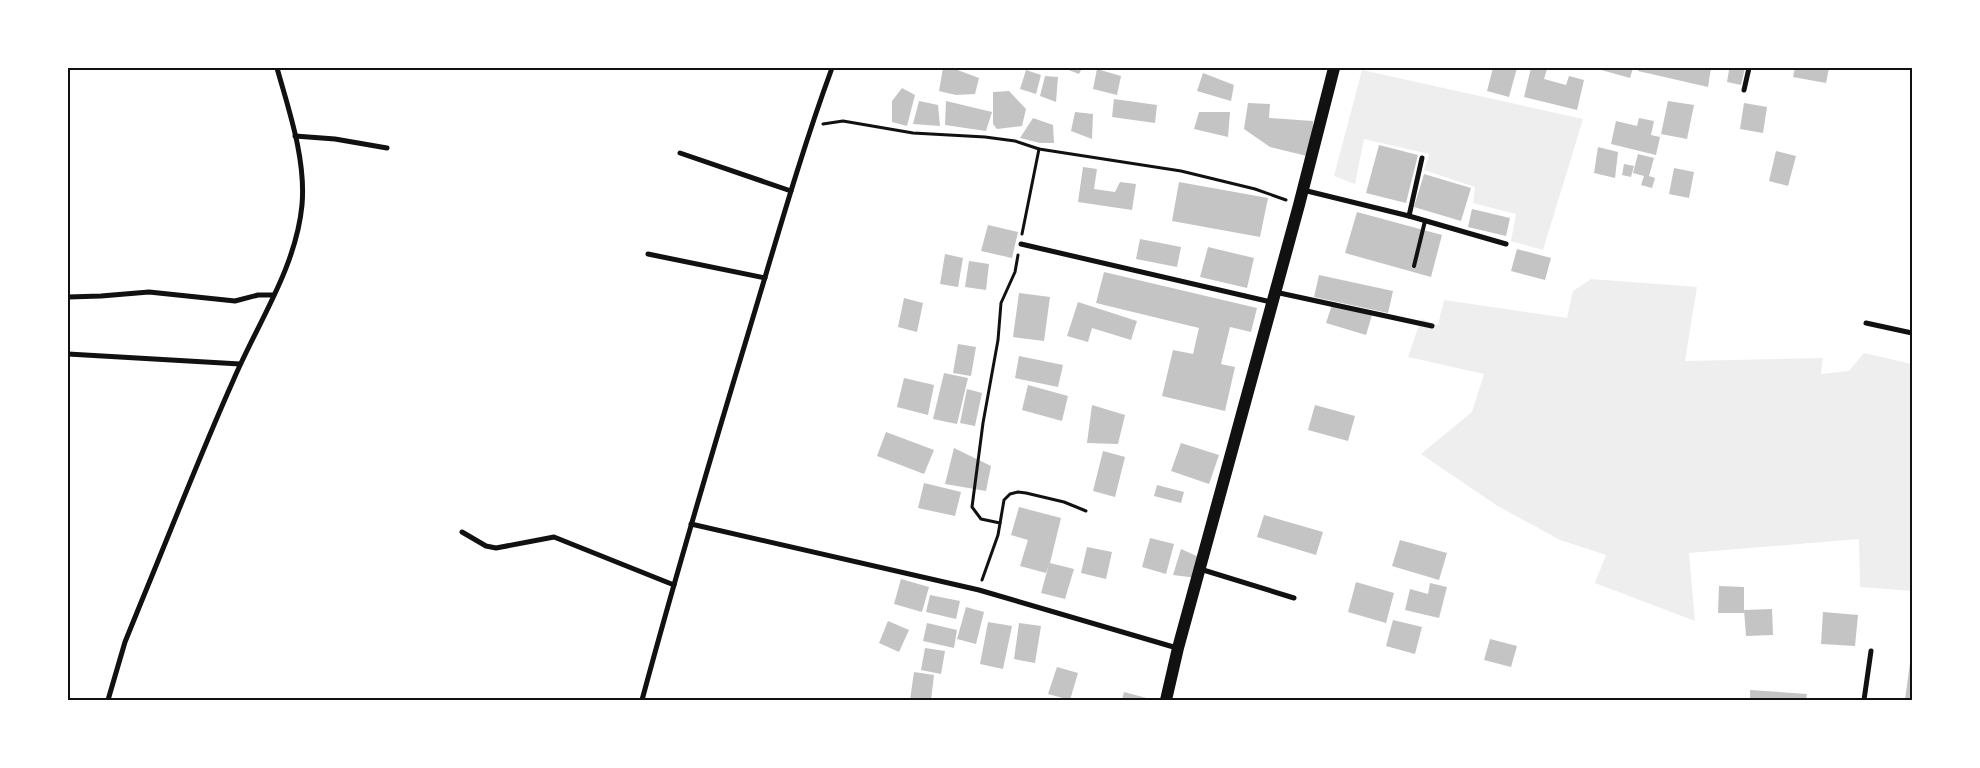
<svg xmlns="http://www.w3.org/2000/svg" width="1980" height="768" viewBox="0 0 1980 768" font-family="'Nunito Sans',sans-serif">
	<style>
		.green { fill: #eee }
		.building { fill: #c4c4c4 }
		.lines { fill: none; stroke-linecap: round; stroke-linejoin: round }
		.path { stroke: #111; stroke-width: 3 }
		.service { stroke: #111; stroke-width: 4 }
		.minor { stroke: #111; stroke-width: 5 }
		.primary { stroke: #111; stroke-width: 12 }
		.neatline { fill: none; stroke: #111; stroke-width: 2 }
	</style>
	<rect width="100%" height="100%" fill="#fff"/>
	<g class="green">
		<path d="M1362 70 1583 119 1543 250 1511 241 1516 214 1473 203 1475 187 1424 170 1429 154 1364 139 1355 184 1334 176Z"/>
		<path d="M1591 279 1697 287 1685 361 1823 358 1821 374 1849 371 1864 353 1912 364V591L1860 587 1859 539 1689 553 1695 621 1595 583 1606 555 1560 540 1496 505 1421 454 1472 412 1484 374 1408 357 1421 319 1438 325 1444 300 1567 318 1573 291Z"/>
	</g>
	<g class="building">
		<path d="M943 68H952L979 78 975 94 956 95 939 91Z"/>
		<path d="M1063 68H1082L1079 74Z"/>
		<path d="M1493 68H1517L1509 97 1487 91Z"/>
		<path d="M1531 68 1547 69 1544 79 1566 85 1569 76 1584 80 1577 110 1524 97Z"/>
		<path d="M1594 68H1633L1630 78Z"/>
		<path d="M1639 68H1711L1708 87 1638 71Z"/>
		<path d="M1719 68H1745L1741 85 1727 82 1729 70Z"/>
		<path d="M1795 68H1829L1826 83 1793 77Z"/>
		<path d="M1097 69 1121 76 1117 95 1093 89Z"/>
		<path d="M1026 70 1041 75 1036 94 1020 89Z"/>
		<path d="M1203 73 1234 85 1231 101 1197 91Z"/>
		<path d="M1045 76 1058 77 1056 102 1040 96Z"/>
		<path d="M902 88 915 95 907 126 892 122V101Z"/>
		<path d="M1009 91 1026 109 1022 126 997 129 993 124V92Z"/>
		<path d="M1114 99 1157 105 1155 123 1112 117Z"/>
		<path d="M919 101 938 105 940 126 913 124Z"/>
		<path d="M946 101 992 112 986 131 945 125Z"/>
		<path d="M1668 101 1694 105 1687 139 1661 134Z"/>
		<path d="M1248 103 1270 104 1269 118 1313 121 1311 157 1270 147 1244 129Z"/>
		<path d="M1744 103 1767 107 1763 133 1740 129Z"/>
		<path d="M1075 112 1093 114 1092 139 1071 131Z"/>
		<path d="M1199 112H1230L1228 137 1194 129Z"/>
		<path d="M1033 118 1053 125 1054 143H1040L1020 138Z"/>
		<path d="M1639 118 1654 121 1651 135 1660 137 1656 155 1611 144 1616 121 1637 126Z"/>
		<path d="M1379 145 1418 155 1406 203 1366 193Z"/>
		<path d="M1598 147 1618 152 1615 178 1594 173Z"/>
		<path d="M1776 151 1796 156 1788 186 1769 181Z"/>
		<path d="M1638 154 1654 158 1649 176 1655 178 1652 188 1641 185 1644 176 1633 173Z"/>
		<path d="M1624 164 1634 166 1631 177 1622 175Z"/>
		<path d="M1083 167 1097 169 1094 189 1115 192 1120 182 1136 184 1132 210 1078 202Z"/>
		<path d="M1674 168 1694 172 1689 198 1669 194Z"/>
		<path d="M1424 174 1471 188 1461 221 1414 207Z"/>
		<path d="M1179 182 1268 198 1260 237 1172 221Z"/>
		<path d="M1472 209 1510 218 1506 236 1468 227Z"/>
		<path d="M1357 212 1442 235 1431 277 1345 253Z"/>
		<path d="M988 225 1018 232 1012 258 981 251Z"/>
		<path d="M1140 239 1181 247 1177 267 1136 259Z"/>
		<path d="M1208 247 1254 258 1247 288 1200 277Z"/>
		<path d="M1517 249 1551 258 1545 280 1511 271Z"/>
		<path d="M945 254 963 258 958 287 940 284Z"/>
		<path d="M969 261 989 264 986 290 965 287Z"/>
		<path d="M1104 272 1257 308 1251 332 1230 327 1221 364 1235 367 1225 411 1162 396 1173 350 1193 354 1199 328 1096 303Z"/>
		<path d="M1319 275 1393 291 1388 313 1314 297Z"/>
		<path d="M1019 293 1050 297 1044 341 1013 337Z"/>
		<path d="M904 298 923 303 917 332 898 327Z"/>
		<path d="M1078 302 1137 321 1131 340 1092 328 1088 342 1067 336Z"/>
		<path d="M1333 302 1372 315 1366 335 1326 323Z"/>
		<path d="M958 344 976 347 971 376 953 373Z"/>
		<path d="M1019 356 1063 365 1058 387 1015 378Z"/>
		<path d="M944 373 968 378 957 424 933 419Z"/>
		<path d="M904 378 934 385 928 415 897 407Z"/>
		<path d="M1028 385 1068 396 1062 421 1022 410Z"/>
		<path d="M967 389 982 393 975 426 960 423Z"/>
		<path d="M1092 405 1125 415 1118 444 1087 443Z"/>
		<path d="M1315 405 1355 416 1348 441 1308 430Z"/>
		<path d="M886 432 934 450 924 474 877 456Z"/>
		<path d="M1181 443 1219 455 1209 484 1171 471Z"/>
		<path d="M954 448 991 466 986 491 945 484Z"/>
		<path d="M1103 451 1125 457 1115 497 1093 491Z"/>
		<path d="M924 483 961 492 955 516 918 508Z"/>
		<path d="M1157 485 1184 492 1181 503 1154 496Z"/>
		<path d="M1019 507 1061 518 1050 563 1074 569 1065 599 1041 593 1049 564 1046 573 1020 566 1028 540 1011 535Z"/>
		<path d="M1264 515 1323 532 1316 555 1257 537Z"/>
		<path d="M1150 538 1174 544 1166 574 1142 567Z"/>
		<path d="M1400 540 1447 553 1439 580 1392 566Z"/>
		<path d="M1087 547 1112 552 1106 579 1081 573Z"/>
		<path d="M1181 549 1201 558 1197 578 1173 575Z"/>
		<path d="M901 579 929 587 922 612 894 604Z"/>
		<path d="M1356 582 1394 593 1386 623 1348 612Z"/>
		<path d="M1430 583 1447 587 1439 618 1405 610 1410 589 1428 594Z"/>
		<path d="M1719 586 1744 587V613H1718Z"/>
		<path d="M930 595 960 601 956 619 926 612Z"/>
		<path d="M966 607 984 612 976 644 957 639Z"/>
		<path d="M1772 609 1773 635 1746 636 1744 610Z"/>
		<path d="M1823 612 1858 615 1855 646 1821 644Z"/>
		<path d="M1393 620 1422 627 1415 654 1386 646Z"/>
		<path d="M888 621 909 630 899 652 879 643Z"/>
		<path d="M988 622 1012 626 1003 669 980 664Z"/>
		<path d="M927 623 957 630 954 648 923 641Z"/>
		<path d="M1019 623 1041 626 1035 663 1014 659Z"/>
		<path d="M1490 639 1517 646 1511 667 1484 660Z"/>
		<path d="M925 648 945 651 941 674 921 670Z"/>
		<path d="M1911 655 1912 656V700H1905Z"/>
		<path d="M1057 667 1078 673 1070 700 1048 694Z"/>
		<path d="M914 672 934 675 931 700H910Z"/>
		<path d="M1750 690 1807 694 1806 700H1750Z"/>
		<path d="M1124 692 1154 700H1122Z"/>
	</g>
	<g class="lines">
		<g class="path">
			<path d="M823 124 843 121 913 133 985 137 1015 141 1039 149 1181 171 1255 189 1286 200"/>
			<path d="M1022 234 1039 149"/>
			<path d="M1000 523 981 519 972 507 983 423 998 340 1001 303 1015 272 1018 255"/>
			<path d="M982 580 998 535 1004 500 1010 494 1018 492 1026 493 1064 502 1086 511"/>
		</g>
		<path class="service" d="M1414 266 1425 221"/>
		<g class="minor">
			<path d="M1744 90 1749 68"/>
			<path d="M295 136 335 139 387 148"/>
			<path d="M680 153 791 191"/>
			<path d="M1303 190 1409 216 1506 244"/>
			<path d="M1409 216 1422 158"/>
			<path d="M1021 244 1271 302"/>
			<path d="M648 254 765 278"/>
			<path d="M1275 292 1432 326"/>
			<path d="M68 297 101 296 149 292 235 301 258 295H273"/>
			<path d="M1866 323 1912 333"/>
			<path d="M68 354 240 364"/>
			<path d="M691 524 979 590 1177 648"/>
			<path d="M462 532 486 546 496 548 554 537 674 585"/>
			<path d="M1200 569 1294 598"/>
			<path d="M108 700 125 642 140 605C171 530 200 455 233 381 257 324 296 268 302 205 306 159 289 111 277 68"/>
			<path d="M642 700C675 578 711 456 748 334 775 245 800 155 832 68"/>
			<path d="M1864 700 1871 651"/>
		</g>
		<path class="primary" d="M1166 700 1178 648 1299 205 1334 68"/>
	</g>
	<rect width="1980" height="768" fill="none" stroke="#ffffff" stroke-width="138"/>
	<rect x="69" y="69" width="1842" height="630" class="neatline"/>
</svg>
